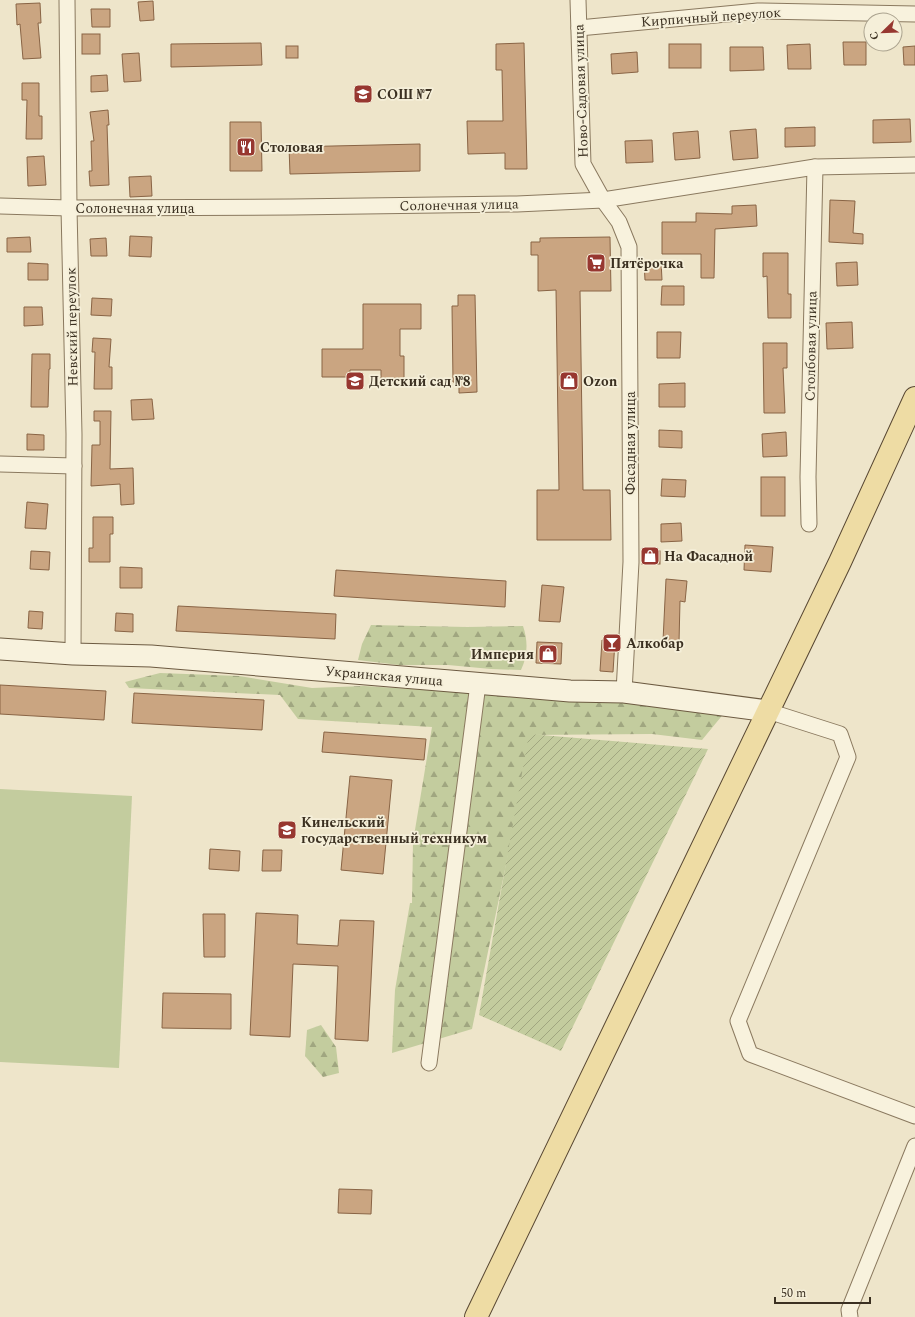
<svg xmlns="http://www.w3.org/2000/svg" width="915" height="1317" viewBox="0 0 915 1317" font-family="Spectral,serif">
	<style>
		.forest { fill: url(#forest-firs) }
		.garden { fill: url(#garden-furrows) }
		.pitch { fill: #c3cc9e }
		.building { fill: #caa581; stroke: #896445 }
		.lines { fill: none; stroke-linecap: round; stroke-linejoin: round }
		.minor-casing { stroke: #8a795f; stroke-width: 17 }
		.secondary-casing { stroke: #6c5a41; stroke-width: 23 }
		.primary-casing { stroke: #584732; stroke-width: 24 }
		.minor { stroke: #f8f2dd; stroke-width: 15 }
		.secondary { stroke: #f8f2dd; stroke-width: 21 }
		.primary { stroke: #eedca4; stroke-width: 22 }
		.labels { text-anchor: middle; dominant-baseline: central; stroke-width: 3.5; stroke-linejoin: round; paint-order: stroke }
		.street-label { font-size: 14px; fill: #3b3021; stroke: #f5efd9 }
		.poi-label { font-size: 14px; font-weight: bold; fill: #3b3021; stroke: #f5efd9; text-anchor: start }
	</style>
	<defs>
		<pattern id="forest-firs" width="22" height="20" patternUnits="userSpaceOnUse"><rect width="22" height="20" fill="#c3cc9e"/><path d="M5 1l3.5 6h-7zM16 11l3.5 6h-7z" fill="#a0a680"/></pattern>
		<pattern id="garden-furrows" width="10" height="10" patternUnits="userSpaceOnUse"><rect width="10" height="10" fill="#c3cc9e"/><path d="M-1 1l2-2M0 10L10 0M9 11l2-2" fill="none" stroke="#a0a680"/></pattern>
	</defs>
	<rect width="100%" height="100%" fill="#eee5ca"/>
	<g class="forest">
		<path d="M371 625 467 627 523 626C528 640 528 656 521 670L491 669 448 665H399L358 660 362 644Z"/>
		<path d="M160 673 239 676 312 688 364 686 489 694 730 706 702 740 652 734 530 735 508 855 472 1029 392 1053 395 990 410 903H412L413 842 432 727 298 719 280 695 129 688 125 682Z"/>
		<path d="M321 1025 336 1047 339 1073 323 1077 305 1056 307 1030Z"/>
	</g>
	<path class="garden" d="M529 734 708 749 561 1051 479 1015Z"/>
	<path class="pitch" d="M0 789 132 796 119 1068 0 1062Z"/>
	<g class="building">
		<path d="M153 1 154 20 140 21 138 2Z"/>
		<path d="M40 3 41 23H38L41 58 23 59 20 24 17 25 16 4Z"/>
		<path d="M91 9H110V27H92Z"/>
		<rect x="82" y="34" width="18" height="20"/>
		<path d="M843 42H866V65H844Z"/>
		<path d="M261 43 262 65 171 67V44Z"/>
		<path d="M524 43 527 169H505V153L468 154 467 121H503L502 70H496V44Z"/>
		<rect x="669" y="44" width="32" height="24"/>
		<path d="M810 44 811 69H788L787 45Z"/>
		<rect x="286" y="46" width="12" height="12"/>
		<path d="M915 46V65H904L903 47Z"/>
		<path d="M730 47H763L764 70 730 71Z"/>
		<path d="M637 52 638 72 612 74 611 54Z"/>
		<path d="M139 53 141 81 124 82 122 54Z"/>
		<path d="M107 75 108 91 91 92V76Z"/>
		<path d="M22 83H39V116H42V139H26L27 100H22Z"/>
		<path d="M108 110 109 125H107L109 185 90 186 89 171H92L91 141H94L90 112Z"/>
		<path d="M910 119 911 142 873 143V120Z"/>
		<path d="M230 122H261L262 171H230Z"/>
		<path d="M815 127V146L785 147V128Z"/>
		<path d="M756 129 758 158 733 160 730 131Z"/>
		<path d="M698 131 700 158 675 160 673 133Z"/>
		<path d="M652 140 653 162 626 163 625 141Z"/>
		<path d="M420 144V171L290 174 289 147Z"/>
		<path d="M44 156 46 185 28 186 27 157Z"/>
		<path d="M151 176 152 196 130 197 129 177Z"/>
		<path d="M830 200 855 201 853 233 863 234V244L829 242Z"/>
		<path d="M756 205 757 226 715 229 714 278H701V254H662V222H696V213L732 214V206Z"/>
		<path d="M130 236 152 237 151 257 129 256Z"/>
		<path d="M30 237 31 252H7V238Z"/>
		<path d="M610 237 611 291H580L583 490H610L611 540H537V490H559L556 290 538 291V255H531V242H540V238Z"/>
		<path d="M106 238 107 256H91L90 239Z"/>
		<path d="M763 253H788V294H791V318H768L767 276 763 277Z"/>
		<path d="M661 261 662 280H645L644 262Z"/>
		<path d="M857 262 858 285 837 286 836 263Z"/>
		<path d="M28 263 48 264V280H28Z"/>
		<path d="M662 286H684V305H661Z"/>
		<path d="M458 295H475L477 392 459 393V382H453L452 306H458Z"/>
		<path d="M92 298 112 299 111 316 91 315Z"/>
		<path d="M363 304H421V329H400V356H404V384H381V370H350V377H322V349H363Z"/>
		<path d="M24 307H42L43 325 24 326Z"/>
		<path d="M852 322 853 348 827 349 826 323Z"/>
		<path d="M657 332H681L680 358H657Z"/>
		<path d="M93 338 111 339 109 367H112V389H94L95 352H92Z"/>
		<path d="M763 343H787V368H783L785 413H764Z"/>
		<path d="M32 354H50V369H49L48 407H31Z"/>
		<path d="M685 383V407H659V384Z"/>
		<path d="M152 399 154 419 132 420 131 400Z"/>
		<path d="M94 411H111L110 469 133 468 134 504 121 505 120 484 91 486 92 445H100V421H94Z"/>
		<path d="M659 430 682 431V448L659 447Z"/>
		<path d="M786 432 787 456 763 457 762 434Z"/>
		<path d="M27 434 44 435V450H27Z"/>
		<rect x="761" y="477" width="24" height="39"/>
		<path d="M662 479 686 480 685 497 661 496Z"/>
		<path d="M27 502 48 504 46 529 25 528Z"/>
		<path d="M93 517H113V534H110V562H89V548H93Z"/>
		<path d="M681 523 682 541 661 542V524Z"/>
		<path d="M745 545 773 547 771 572 744 570Z"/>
		<path d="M31 551 50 552 49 570 30 569Z"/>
		<rect x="642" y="551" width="18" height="13"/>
		<path d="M120 567 142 568V588H120Z"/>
		<path d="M336 570 506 581 505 607 334 596Z"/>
		<path d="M666 579 687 581 685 602 680 601 679 642 663 641Z"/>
		<path d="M542 585 564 587 560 622 539 621Z"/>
		<path d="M178 606 336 614 335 639 176 631Z"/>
		<path d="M29 611 43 612 42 629 28 628Z"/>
		<path d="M116 613 133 614V632L115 631Z"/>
		<path d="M602 640 615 641 613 672 600 671Z"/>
		<path d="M537 642 562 643 561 664 536 663Z"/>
		<path d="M0 685 106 691 104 720 0 714Z"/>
		<path d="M134 693 264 700 262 730 132 723Z"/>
		<path d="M324 732 426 739 424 760 322 752Z"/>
		<path d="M350 776 392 780 383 874 341 870Z"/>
		<path d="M210 849 240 851 239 871 209 869Z"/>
		<path d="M263 850H282L281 871H262Z"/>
		<path d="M256 913 298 915 297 944 338 946 340 920 374 921 368 1041 335 1039 338 966 293 964 290 1037 250 1035Z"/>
		<path d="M203 914H225V957H204Z"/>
		<path d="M163 993 231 994V1029L162 1028Z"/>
		<path d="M339 1189 372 1190 371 1214 338 1213Z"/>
	</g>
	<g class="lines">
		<g class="minor-casing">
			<g id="minor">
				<path d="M67 0 69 208 74 434 73 654"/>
				<path d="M578 0 583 164 603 200 619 222 629 247 631 562 624 692"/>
				<path d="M579 28 758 11 915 14"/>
				<path d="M0 206 69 208 292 207 517 204 603 200 815 167 915 165"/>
				<path d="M0 464 74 466"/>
				<path d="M809 524 808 477 815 167"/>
				<path d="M768 711 840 734 848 757 738 1021 750 1054 915 1116"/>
				<path d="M429 1063 478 684"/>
				<path d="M850 1317 849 1310 915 1146"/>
			</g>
		</g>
		<g class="secondary-casing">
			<path id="secondary" d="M0 649 73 654 151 656 570 691 624 692 768 711"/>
		</g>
		<g class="primary-casing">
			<path id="primary" d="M476 1317 840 562 915 398"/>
		</g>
		<use href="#minor" class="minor"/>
		<use href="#secondary" class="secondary"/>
		<use href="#primary" class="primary"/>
	</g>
	<defs>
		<g id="school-square" transform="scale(1)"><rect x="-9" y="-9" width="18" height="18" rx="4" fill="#973730" stroke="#f5efd9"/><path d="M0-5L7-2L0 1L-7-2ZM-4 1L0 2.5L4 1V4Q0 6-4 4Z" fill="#fff"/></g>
		<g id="restaurant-square" transform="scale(1)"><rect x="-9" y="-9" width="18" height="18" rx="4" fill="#973730" stroke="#f5efd9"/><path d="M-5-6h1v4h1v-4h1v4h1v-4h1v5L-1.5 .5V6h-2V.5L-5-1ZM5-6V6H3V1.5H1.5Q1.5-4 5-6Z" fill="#fff"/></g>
		<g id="supermarket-square" transform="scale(1)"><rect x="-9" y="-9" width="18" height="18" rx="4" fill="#973730" stroke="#f5efd9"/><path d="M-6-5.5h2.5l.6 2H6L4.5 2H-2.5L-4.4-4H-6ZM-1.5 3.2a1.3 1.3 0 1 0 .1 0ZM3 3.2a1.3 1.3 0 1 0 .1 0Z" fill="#fff"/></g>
		<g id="shop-square" transform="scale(1)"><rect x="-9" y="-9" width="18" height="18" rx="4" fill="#973730" stroke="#f5efd9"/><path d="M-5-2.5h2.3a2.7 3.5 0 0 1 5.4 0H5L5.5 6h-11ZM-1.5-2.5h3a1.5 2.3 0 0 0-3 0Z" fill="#fff"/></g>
		<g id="bar-square" transform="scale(1)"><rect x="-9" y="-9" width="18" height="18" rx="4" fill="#973730" stroke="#f5efd9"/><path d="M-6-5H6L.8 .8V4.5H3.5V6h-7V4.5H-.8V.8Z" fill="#fff"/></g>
		<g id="university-square" transform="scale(1)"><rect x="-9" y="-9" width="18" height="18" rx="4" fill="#973730" stroke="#f5efd9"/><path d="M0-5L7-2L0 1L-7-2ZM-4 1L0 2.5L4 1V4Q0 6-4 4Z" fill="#fff"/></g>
	</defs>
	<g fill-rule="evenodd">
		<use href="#school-square" x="363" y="94"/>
		<use href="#restaurant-square" x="246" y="147"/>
		<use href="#supermarket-square" x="596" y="263"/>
		<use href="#school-square" x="355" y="381"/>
		<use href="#shop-square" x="569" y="381"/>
		<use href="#shop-square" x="650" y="556"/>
		<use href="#bar-square" x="612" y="643"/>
		<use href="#shop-square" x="548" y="654"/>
		<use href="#university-square" x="287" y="830"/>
	</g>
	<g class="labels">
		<g class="street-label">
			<text transform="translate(711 17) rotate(-4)">Кирпичный переулок</text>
			<text transform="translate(581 91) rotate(-92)">Ново-Садовая улица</text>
			<text transform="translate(459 205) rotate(-1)">Солонечная улица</text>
			<text x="135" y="208">Солонечная улица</text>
			<text transform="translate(72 327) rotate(-91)">Невский переулок</text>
			<text transform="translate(811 346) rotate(-89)">Столбовая улица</text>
			<text transform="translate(630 443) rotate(-90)">Фасадная улица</text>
			<text transform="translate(384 676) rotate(5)">Украинская улица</text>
		</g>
		<g class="poi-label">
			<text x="377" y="94">СОШ №7</text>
			<text x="260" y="147">Столовая</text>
			<text x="610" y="263">Пятёрочка</text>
			<text x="369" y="381">Детский сад №8</text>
			<text x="583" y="381">Ozon</text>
			<text x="664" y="556">На Фасадной</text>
			<text x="626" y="643">Алкобар</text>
			<text x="534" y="654" text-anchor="end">Империя</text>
			<text x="301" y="822">Кинельский<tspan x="301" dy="16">государственный техникум</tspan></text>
		</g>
	</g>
	<g transform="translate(883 32) rotate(247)"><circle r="19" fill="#f5efd9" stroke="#aba38f"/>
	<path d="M0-3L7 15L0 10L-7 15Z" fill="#973730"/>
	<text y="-6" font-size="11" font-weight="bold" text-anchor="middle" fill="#3b3021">С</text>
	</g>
	<path d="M775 1297v6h95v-6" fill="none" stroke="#3b3021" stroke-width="2"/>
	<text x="781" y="1297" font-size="12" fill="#3b3021" stroke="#f5efd9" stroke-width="3" paint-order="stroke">50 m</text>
</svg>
